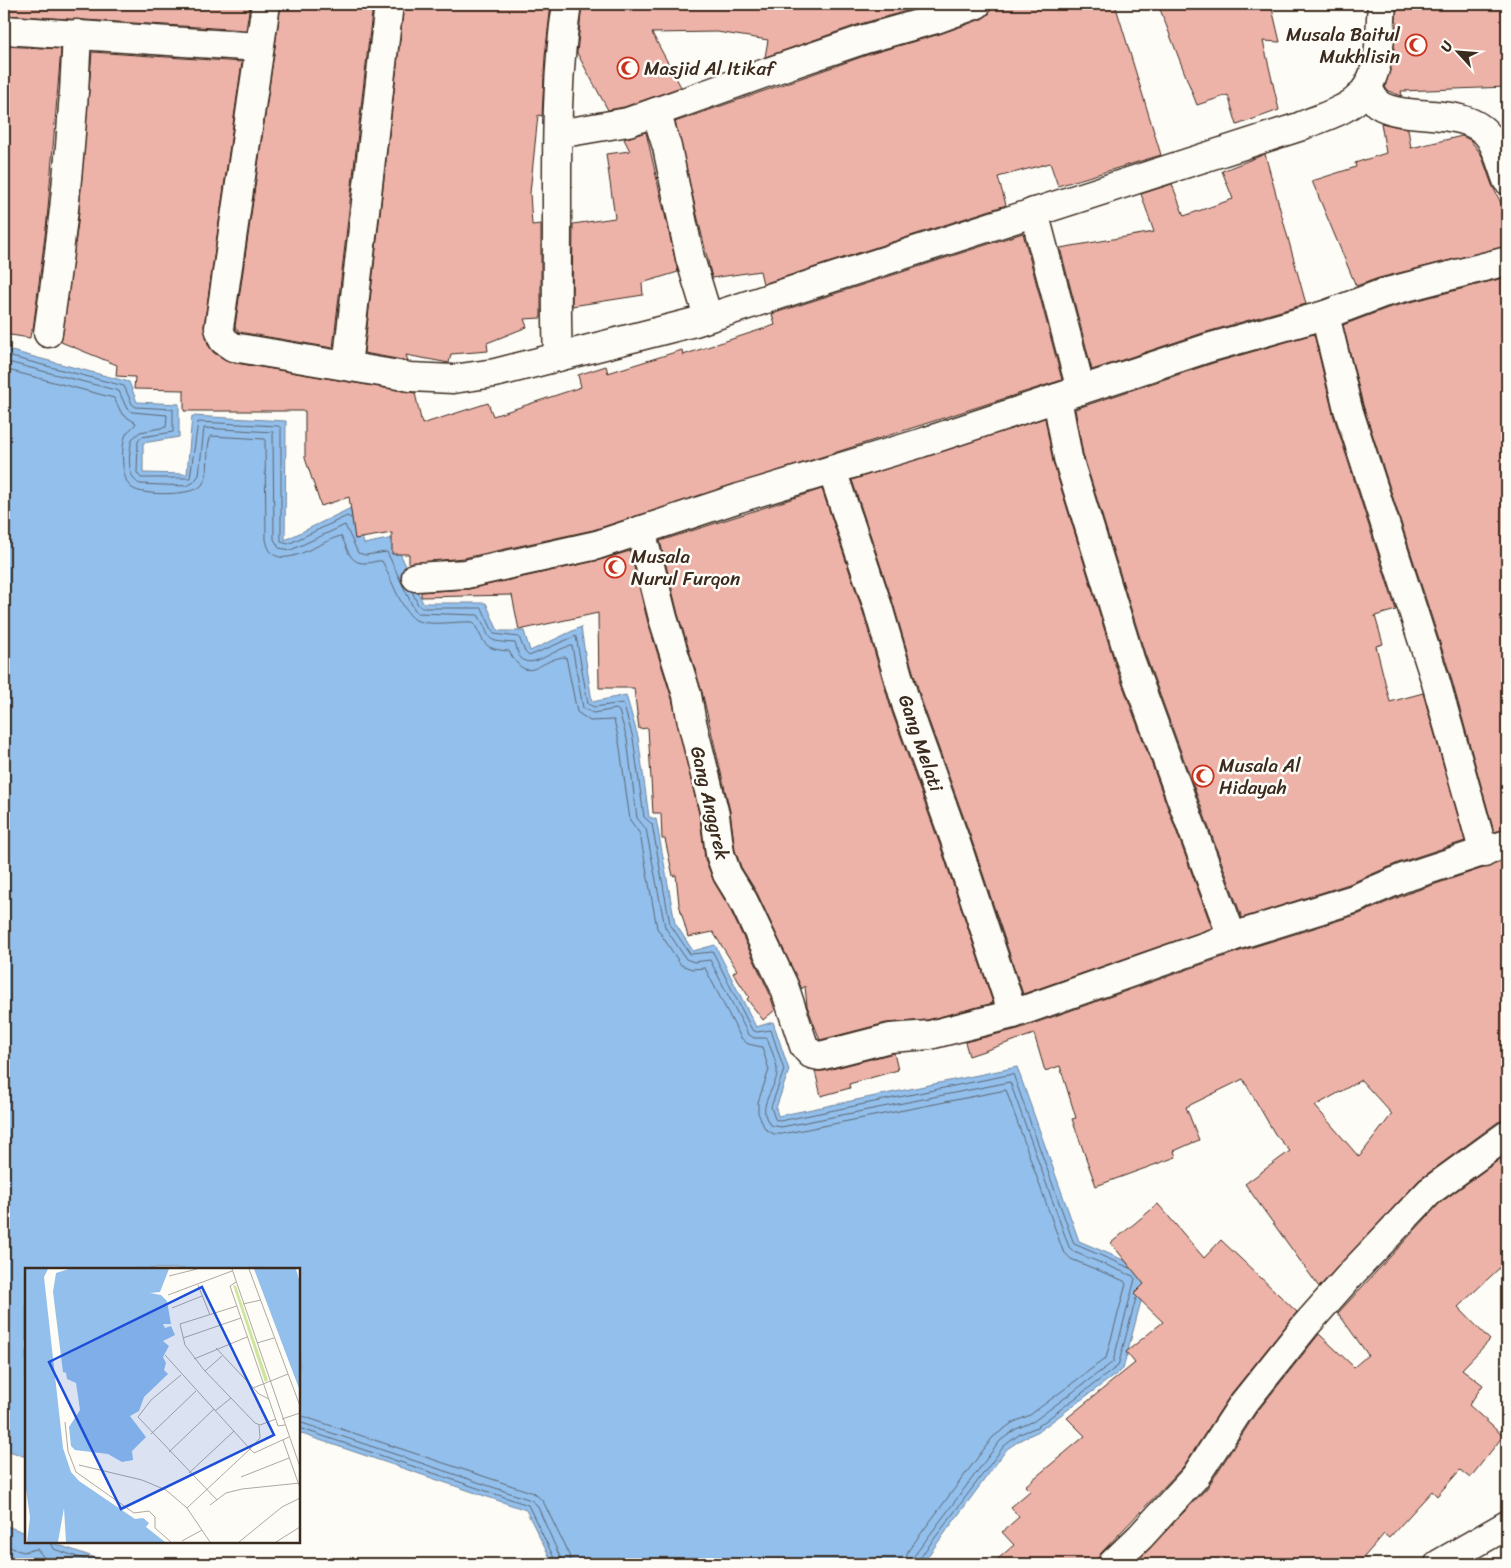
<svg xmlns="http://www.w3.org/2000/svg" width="1511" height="1568" viewBox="0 0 1511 1568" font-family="Sriracha,sans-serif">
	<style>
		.water { fill: #92bfec; stroke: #6f839a }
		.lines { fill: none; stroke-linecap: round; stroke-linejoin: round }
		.shore { stroke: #5e6670; stroke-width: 1 }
		.building { fill: #edb3a9; stroke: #3b2a1e; fill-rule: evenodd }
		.minor-casing { stroke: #3b2a1e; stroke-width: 31 }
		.minor { stroke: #fdfcf7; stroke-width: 28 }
		.labels { text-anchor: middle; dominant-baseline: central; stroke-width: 5; stroke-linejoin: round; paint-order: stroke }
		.poi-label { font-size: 19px; fill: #3b2a1e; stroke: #fdfcf7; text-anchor: start }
		.street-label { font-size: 19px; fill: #3b2a1e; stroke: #fdfcf7 }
		.inset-road { fill: none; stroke: #afa8a0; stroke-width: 1 }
		.view { fill: #1d4ed8; fill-opacity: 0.15; stroke: #1d4ed8; stroke-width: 2.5 }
		.inset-edge { fill: none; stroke: #3b2a1e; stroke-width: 2.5 }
	</style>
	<rect width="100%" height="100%" fill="#fdfcf7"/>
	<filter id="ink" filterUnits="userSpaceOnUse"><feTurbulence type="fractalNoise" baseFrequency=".02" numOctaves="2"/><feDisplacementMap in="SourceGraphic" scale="10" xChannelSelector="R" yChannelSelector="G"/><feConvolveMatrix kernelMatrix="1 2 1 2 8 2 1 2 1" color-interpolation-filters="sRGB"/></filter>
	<g filter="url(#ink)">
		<g class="water">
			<path d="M4 349 129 382 137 402 179 404V437L143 443V473L187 474 192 416 286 421 285 540 353 507 364 544 393 538 423 603H486L498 631H524L530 651 581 627 592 702 626 695 638 737 649 817 656 819 675 923 693 951 715 945 756 1027 773 1022 789 1070 776 1108 778 1116 1017 1067 1079 1241 1149 1271 1123 1369 1039 1431 1022 1439 1007 1449 922 1564H553L526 1510 299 1433V1269H26V1457L4 1449Z"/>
			<path d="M4 1525 26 1533V1542H50L113 1564H4Z"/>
		</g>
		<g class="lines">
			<g class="shore">
				<path d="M4 355 124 386 132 404 136 407 173 409V432L142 437 138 441 137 473 141 478H190L198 422 278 426 281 428V542L288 544 347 516 351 518"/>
				<path d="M4 361 119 391 126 407 132 412 167 415 166 427 140 432 132 439C129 452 126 478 140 484L187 486 194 482 199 475 204 428 273 432 274 539 279 548 291 550 345 525 358 553 366 555 387 552 413 607 417 613 478 615C494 639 480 641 515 643 517 647 517 654 521 658 532 671 558 646 572 646L583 708 593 713 616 709 619 711 627 739 637 818 646 829 665 927 686 959 694 962 710 960 748 1034 754 1038H767C770 1048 776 1059 777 1069 779 1088 753 1106 771 1125L781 1127 1010 1082 1069 1247 1074 1252 1133 1276 1135 1279 1113 1362 1034 1421 1016 1429 1000 1441 914 1556 912 1564"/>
				<path d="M4 369 114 398 122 414 136 423C134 428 127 430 125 437 121 449 121 481 132 488 142 496 194 496 202 485 212 472 204 450 211 436L265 439 266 539C272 580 321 540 341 536 348 547 348 564 366 563 372 563 377 560 382 561 390 575 403 616 418 621 434 626 456 621 473 622 486 643 481 649 509 651 529 689 540 657 566 657L577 712 590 721 614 720 619 741 630 820 640 834 657 928 681 965 692 969 705 968 741 1038 748 1044 762 1047 769 1070 758 1102V1113L765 1129 774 1134H782L1006 1090 1063 1251 1071 1259 1124 1281 1126 1284 1106 1358 1030 1415 1012 1423 993 1437 908 1551 905 1564"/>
				<path d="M412 591 418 605 422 608H482L494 634 519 637 525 652 529 656 576 636 588 704 594 707 623 703 633 738 644 817 652 824 670 924 690 954 713 952 752 1030 757 1032 771 1030 784 1070 771 1107 775 1119 780 1121 1013 1074 1074 1244 1130 1268"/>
				<path d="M299 1415 534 1493 543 1501 569 1555 571 1564"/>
				<path d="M299 1422 531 1500 537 1505 563 1564"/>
				<path d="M299 1428 528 1505 557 1564"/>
				<path d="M51 1542 54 1549 98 1564"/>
				<path d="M4 1545 23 1552 37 1549 45 1559 57 1564"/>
				<path d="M918 1564 919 1559 1004 1446 1020 1434 1037 1427 1118 1366 1136 1298"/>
			</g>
		</g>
		<g class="building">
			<path d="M4 4H250L246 30 4 15Z"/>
			<path d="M281 4H373L333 348 239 332 235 327Z"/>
			<path d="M404 4H551L545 56 542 116 538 115 530 193 532 225 541 224V318L524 319 527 327 487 343 488 351 451 354 449 363 406 355 408 361 364 353Z"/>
			<path d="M582 4H932L860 24 765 57 768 40 717 32 652 33 681 87 624 107 608 110 577 53Z"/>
			<path d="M992 4H1115L1161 155 1058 186 1050 163 998 177 1006 205 763 284 760 271 712 278 675 122 870 54 940 34 982 19 989 14Z"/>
			<path d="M1158 4H1271L1280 42 1263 41 1279 110 1237 125 1228 95 1197 105Z"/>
			<path d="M1397 4 1507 8V87L1401 91 1402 96 1388 91 1385 87 1393 58Z"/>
			<path d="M4 46 61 49 47 220 33 330H31L30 338 4 334Z"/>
			<path d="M92 52 242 62 204 326 208 345 214 353 230 362 415 393 422 424 488 403 493 416 581 387 578 375 606 366 608 373 682 350 683 355 775 325 772 314 1023 233 1062 380 593 530 464 558 409 563V554H392V533L355 539 349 497 321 506 305 458V411H184V390L134 389 135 377 116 376 117 365 61 342 78 223Z"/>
			<path d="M1381 123 1408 129 1411 148 1462 136 1470 140 1481 154 1492 185 1507 215V246L1379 278 1356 286 1312 181 1356 167 1355 163 1386 153Z"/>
			<path d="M646 132 678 272 642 283 643 295 572 306 573 224 615 218 606 154 630 151 624 139Z"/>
			<path d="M1265 154 1306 304 1203 333 1092 370 1060 248 1154 232 1141 194 1172 184 1184 216 1233 199 1222 171Z"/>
			<path d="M1507 277V829L1494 832 1450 674 1363 405 1343 325 1388 308Z"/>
			<path d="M1314 334 1333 414 1396 610 1375 616 1383 644 1376 646 1390 702 1423 693 1465 841 1398 863 1349 884 1242 918 1145 654 1083 454 1075 409 1213 363Z"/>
			<path d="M1045 418 1053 462 1115 664 1212 928 1023 994 970 835 922 702 893 603 852 480Z"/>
			<path d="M822 489 863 612 892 712 940 845 993 1003 927 1020 886 1023 820 1040 807 1006 805 986 802 989 757 893 741 867 735 850 730 811 702 692 678 614 660 541Z"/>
			<path d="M630 551 648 623 672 699 700 818 705 859 714 882 729 907 769 992 775 1010 763 1020 747 999 749 997 733 973 737 970 713 932 688 937 679 904 676 875 673 876 665 839H662L661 813H653L648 728 639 729 634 688H599L598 613 519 630 512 595 421 597V592L469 589 600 560Z"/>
			<path d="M1507 860V1120L1498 1122 1419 1180 1319 1287 1245 1184 1290 1151 1275 1134 1243 1079 1186 1107 1199 1140 1174 1151 1176 1157 1096 1186 1072 1119 1076 1118 1060 1066 1045 1071 1034 1034 969 1056 965 1042 1018 1029 1237 952 1359 914 1409 893ZM1361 1080 1392 1114 1359 1157 1315 1106Z"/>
			<path d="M894 1053 898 1070 849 1084 850 1088 821 1096 815 1071H824Z"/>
			<path d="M1507 1154V1261L1458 1307 1490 1340 1462 1369 1483 1385 1469 1405 1503 1436 1470 1478 1460 1470 1437 1496 1432 1491 1389 1538 1384 1534 1358 1564H1134L1207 1488 1256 1413 1319 1334 1354 1367 1368 1355 1338 1313 1440 1203Z"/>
			<path d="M1158 1204 1204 1258 1221 1240 1297 1312 1231 1394 1183 1467 1101 1553 1097 1564H992L1014 1545 1002 1532 1019 1517 1011 1507 1030 1491 1025 1486 1085 1436 1067 1418 1135 1363 1126 1352 1163 1322 1134 1294 1144 1284 1111 1243Z"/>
		</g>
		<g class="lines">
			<g class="minor-casing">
				<g id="minor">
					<path d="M266 4 219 328 223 340 233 347 410 377 453 379 495 373 695 322 1299 127C1317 119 1340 113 1355 101 1383 79 1379 36 1382 4"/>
					<path d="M4 30 259 47"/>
					<path d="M1368 88C1371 93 1374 100 1378 104 1406 123 1467 104 1490 138 1498 150 1502 167 1507 180"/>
					<path d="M656 112 667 147 690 258 708 317"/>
					<path d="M558 134 628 122 768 72 865 39 936 19 977 4"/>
					<path d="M1034 212 1081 390"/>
					<path d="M1325 315 1348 409 1435 679 1484 853"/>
					<path d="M48 333C63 234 73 134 77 34"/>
					<path d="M558 357C556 311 557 266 557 220 557 148 556 75 567 4"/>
					<path d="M347 366 389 4"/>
					<path d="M1057 398 1068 458 1130 659 1232 937"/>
					<path d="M832 470 878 607 907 707 955 840 1013 1014"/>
					<path d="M641 530 663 618 687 695 691 718 715 815 720 854 727 874 743 900 784 986 804 1046 811 1054 820 1056 890 1038 930 1035 1013 1014 1232 937 1354 899 1403 878 1507 844"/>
					<path d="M416 577 466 574 597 545 739 498 921 443 1208 348 1325 315 1383 293 1507 261"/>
					<path d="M1112 1564 1140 1537 1195 1477 1243 1404 1306 1325 1352 1273 1430 1191 1507 1135"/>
					<path d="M1439 1564 1507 1525"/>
				</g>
			</g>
			<use href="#minor" class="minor"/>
		</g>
	</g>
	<defs>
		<g id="mosque-ring" transform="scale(1.125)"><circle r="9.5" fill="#fdfcf7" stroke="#c8321e" stroke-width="1.5"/><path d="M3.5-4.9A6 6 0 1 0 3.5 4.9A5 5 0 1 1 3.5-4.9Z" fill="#c8321e"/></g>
	</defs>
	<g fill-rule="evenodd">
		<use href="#mosque-ring" x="1416" y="45"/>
		<use href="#mosque-ring" x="628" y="68"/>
		<use href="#mosque-ring" x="615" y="567"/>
		<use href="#mosque-ring" x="1203" y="776"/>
	</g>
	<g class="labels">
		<g class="poi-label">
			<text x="1400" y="34" text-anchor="end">Musala Baitul<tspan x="1400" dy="22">Mukhlisin</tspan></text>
			<text x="644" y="68">Masjid Al Itikaf</text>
			<text x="631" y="556">Musala<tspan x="631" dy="22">Nurul Furqon</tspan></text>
			<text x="1219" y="765">Musala Al<tspan x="1219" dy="22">Hidayah</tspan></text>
		</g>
		<g class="street-label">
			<text transform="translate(921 743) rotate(71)">Gang Melati</text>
			<text transform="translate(710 803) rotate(77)">Gang Anggrek</text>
		</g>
	</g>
	<g transform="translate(25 1268)">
		<rect width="275" height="275" fill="#fdfcf7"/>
		<path d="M208 17 211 18 243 112 240 114Z" fill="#cde69c"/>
		<path d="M0 1H23L19 9 38 180 46 204 54 213 110 251 118 250 124 255 121 259 140 274H41L39 240 33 274H2L5 249 0 215ZM44 1H144L135 24 125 25 136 27 142 33 146 56H138L140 60 146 58 150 67 138 73 144 78 138 89 141 95 139 102 143 106 119 129 114 143 105 148 121 169 107 183 108 192 97 194 83 186 50 182 46 178 44 159 55 142 51 115 42 111 41 105 38 104 28 24 31 5ZM229 1H271L275 15V123Z" fill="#92bfec"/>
		<path class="inset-road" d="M207 1 275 199M224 1 275 138M144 8 172 1M211 14 205 18 216 50 253 158 260 157M173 17 185 47M143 27 207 3M218 36 236 32M212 38 155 56 160 77 179 102 230 155 235 157 251 151M147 40 177 28M158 70 216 50M232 75 249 70M191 80 234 126 244 131M140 87 225 181 162 240M169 91 222 69M180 103 197 88M156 107 126 132 113 149 192 232M228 120 263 106M190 143 206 130M257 151 275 145M40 154 43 183 51 204 109 245 124 243 130 249V260L146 274M234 157 235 170 225 181 229 185 264 169M126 166 171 123M258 172 275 220M144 184 189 141M54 197 117 212 141 222 162 240 185 274M164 205 209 163M216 209 264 190M185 237 201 225 217 221 275 215M157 273 177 262M214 274 257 239 275 230M251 274 275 259"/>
		<path class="view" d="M177 19 249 167 96 241 24 94Z"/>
		<rect width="275" height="275" class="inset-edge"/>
	</g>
	<rect width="1511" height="1568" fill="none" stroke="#fdfcf7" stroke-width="20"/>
	<rect x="10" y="10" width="1491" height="1548" fill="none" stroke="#3b2a1e" stroke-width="2" filter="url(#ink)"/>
	<g transform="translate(1458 52) rotate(296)" stroke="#fdfcf7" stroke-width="4" paint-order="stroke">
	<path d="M0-4L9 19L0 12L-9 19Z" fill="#3b2a1e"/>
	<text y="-8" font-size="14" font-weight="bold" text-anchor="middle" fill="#3b2a1e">U</text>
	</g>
</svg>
